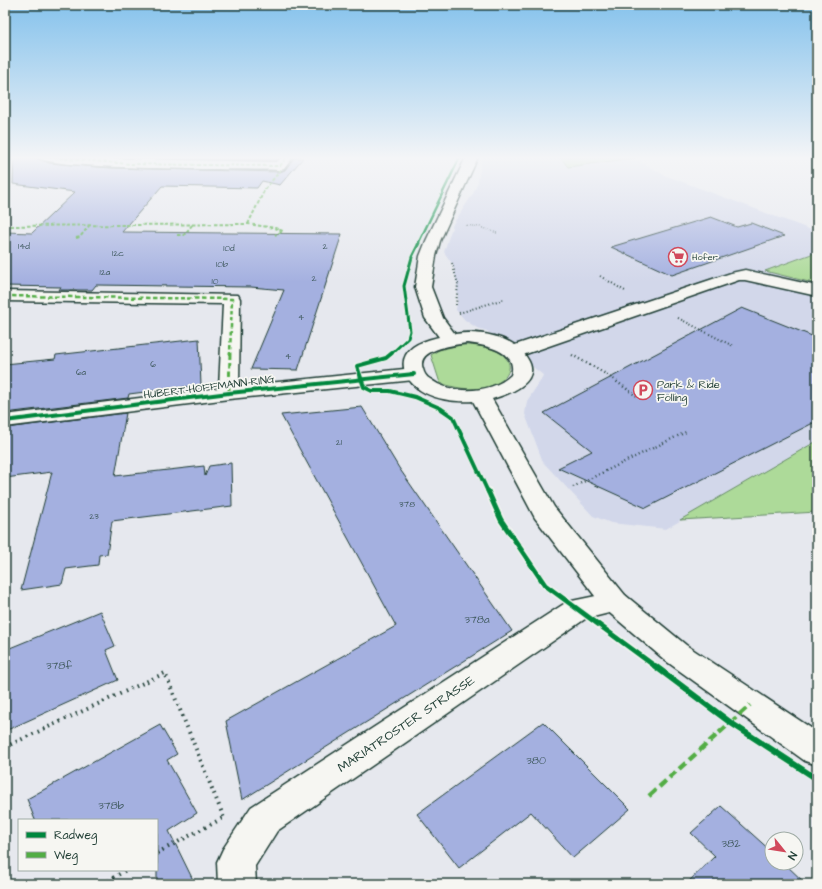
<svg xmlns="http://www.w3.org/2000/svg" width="822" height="889" viewBox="0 0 822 889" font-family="'Architects Daughter',sans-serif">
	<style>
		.built { fill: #d2d7ea }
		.green { fill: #adda99; stroke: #668c66 }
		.building { fill: #a4b0e0; stroke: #1f3d34 }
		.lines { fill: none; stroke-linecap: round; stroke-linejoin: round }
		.minor-casing { stroke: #1f3d34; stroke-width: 3 }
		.major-casing { stroke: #1f3d34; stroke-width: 3 }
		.path-far3 { stroke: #1f3d34; stroke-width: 1.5; stroke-dasharray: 0.5 2; stroke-linecap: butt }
		.path-far2 { stroke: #1f3d34; stroke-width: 2; stroke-dasharray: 1 2.5; stroke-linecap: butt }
		.path-far1 { stroke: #1f3d34; stroke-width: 2.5; stroke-dasharray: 1 3; stroke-linecap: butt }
		.path { stroke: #1f3d34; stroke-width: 4; stroke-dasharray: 1.5 4.5; stroke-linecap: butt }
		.minor { fill: #f6f6f2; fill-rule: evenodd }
		.major { fill: #f6f6f2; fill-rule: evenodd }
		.quiet-far3 { stroke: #52ad45; stroke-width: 2; stroke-dasharray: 3.5 2; stroke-linecap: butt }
		.quiet-far2 { stroke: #52ad45; stroke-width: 2.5; stroke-dasharray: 4.5 2.5; stroke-linecap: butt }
		.quiet-far1 { stroke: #52ad45; stroke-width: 3; stroke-dasharray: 5.5 3; stroke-linecap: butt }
		.quiet { stroke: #52ad45; stroke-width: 4.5; stroke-dasharray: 9 4.5; stroke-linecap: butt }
		.cycleway-far4-casing { stroke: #f6f6f2; stroke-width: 4 }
		.cycleway-far3-casing { stroke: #f6f6f2; stroke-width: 5 }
		.cycleway-far2-casing { stroke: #f6f6f2; stroke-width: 6 }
		.cycleway-far1-casing { stroke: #f6f6f2; stroke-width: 8 }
		.cycleway-casing { stroke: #f6f6f2; stroke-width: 8 }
		.cycleway-far4 { stroke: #00873e; stroke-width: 2.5 }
		.cycleway-far3 { stroke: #00873e; stroke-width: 3 }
		.cycleway-far2 { stroke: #00873e; stroke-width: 4 }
		.cycleway-far1 { stroke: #00873e; stroke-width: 5 }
		.cycleway { stroke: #00873e; stroke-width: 6 }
		.labels { text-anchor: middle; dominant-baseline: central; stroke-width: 3.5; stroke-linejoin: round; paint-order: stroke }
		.number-label { font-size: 9px; fill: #405a5f }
		.far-poi-label { font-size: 9px; fill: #1f3d34; stroke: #f6f6f2; text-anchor: start }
		.poi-label { font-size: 11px; fill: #1f3d34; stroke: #f6f6f2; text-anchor: start }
		.street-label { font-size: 11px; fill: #1f3d34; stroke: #f6f6f2 }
		.near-number-label { font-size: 11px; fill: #405a5f }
		.near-street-label { font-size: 13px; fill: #1f3d34; stroke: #f6f6f2 }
	</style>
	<rect width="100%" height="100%" fill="#e6e8ee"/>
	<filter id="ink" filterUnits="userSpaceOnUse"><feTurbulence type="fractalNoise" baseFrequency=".025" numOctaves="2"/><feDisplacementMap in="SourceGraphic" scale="8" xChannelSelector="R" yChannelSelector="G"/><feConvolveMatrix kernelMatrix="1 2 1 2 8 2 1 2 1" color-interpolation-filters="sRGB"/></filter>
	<g filter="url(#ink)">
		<path class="built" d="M482 157H560L568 167 634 158 664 175 817 232V252L766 271 817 284V441L666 529 611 523 593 516 543 462 525 414 527 401 541 380 543 375 487 331 477 328 465 320 456 310 458 297 457 283 453 265 444 252 453 224 473 194 478 182Z"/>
		<g class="green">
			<path d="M560 157H633L634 158 568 167Z"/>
			<path d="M817 252V284L765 271Z"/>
			<path d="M460 345C542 344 512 408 440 383L431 355 439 350Z"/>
			<path d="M817 441V512L680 520Z"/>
		</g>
		<g class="building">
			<path d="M14 157H36L49 163 111 168 280 172 285 170 294 158H303L280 185 262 181 257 188 162 186 122 232 342 234 298 370 251 369 284 290 251 287 96 285 92 290H59L61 287 5 286V232L32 233 75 192 13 184Z"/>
			<path d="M126 157H278L279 158 276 160Z"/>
			<path d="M711 217 737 227 751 223 784 236 672 275 611 247Z"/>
			<path d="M742 308 817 338V421L646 508 558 468 592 451 544 413Z"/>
			<path d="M199 339 201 385 129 394 128 398 5 413V364L55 359 56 355Z"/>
			<path d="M362 407 399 468 512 631 242 800 226 721 396 626 281 415Z"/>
			<path d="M126 413 115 476 204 466 205 476 209 466 231 463 232 506 112 521 107 554 99 555 98 565 66 569 62 584 21 590 52 472 5 478V428Z"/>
			<path d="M100 611 115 646 106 650 118 680 5 731V650Z"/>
			<path d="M543 722 630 809 573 858 531 812 459 868 417 814Z"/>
			<path d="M160 725 177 754 167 760 197 813 169 831 195 884H157V820H35L27 799Z"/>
			<path d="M721 806 772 852V863H784L806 884H686L715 856 691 833Z"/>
		</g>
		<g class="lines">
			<g class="minor-casing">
				<g id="minor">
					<path d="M37 157 277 162 281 157H293L284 169 280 170C250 169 48 170 37 157Z"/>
					<path d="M745 270 817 286V296L745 280H739L520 356 513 358 506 356 504 352 506 348 731 273Z"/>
					<path d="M5 291 238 295 240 299 239 386 414 368 421 370 424 374 421 378 414 380 229 399 5 427V415L219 388 223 304 5 301Z"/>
					<path d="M615 592 625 595 629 602 625 609 585 619 277 831 255 866 256 884H218L217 862 223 849 251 807 567 602Z"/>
				</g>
			</g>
			<g class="major-casing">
				<path id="major" d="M466 157H478L440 241 436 256 431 287 443 318 455 334C474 331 498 334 515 345 520 348 524 353 527 358 543 382 509 394 492 399L554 507 625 595 686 645 817 732V765L805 761 666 661 605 609 535 518 473 401C457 402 439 400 425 393 407 384 394 362 413 347 420 342 430 339 439 337L425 318 415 287 420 256 426 241ZM467 343C483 345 519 350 511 375 492 394 450 395 430 379 426 377 424 373 423 369 415 349 454 345 467 343Z"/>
			</g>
			<path class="path-far3" d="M465 225 480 227 497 233"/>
			<g class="path-far2">
				<path d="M452 263 458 284 456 305"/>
				<path d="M600 276 625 291"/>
				<path d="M459 313 504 299"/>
				<path d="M678 318 733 346"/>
			</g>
			<g class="path-far1">
				<path d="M572 355 606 374 638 397"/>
				<path d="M573 487 686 432"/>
			</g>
			<g class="path">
				<path d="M5 747 165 673 224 818"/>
				<path d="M157 853 223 818"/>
				<path d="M103 884 126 870"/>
			</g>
			<use href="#minor" class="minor"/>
			<use href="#major" class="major"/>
			<g class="quiet-far3">
				<path d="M43 157 131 164 280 166"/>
				<path d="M280 166 287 157"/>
				<path d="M248 224 265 189 280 171V166"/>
				<path d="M5 226 248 224 275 228 283 231 275 235"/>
				<path d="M177 235H184L193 224"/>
				<path d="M76 238 80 237 89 226"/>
			</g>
			<path class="quiet-far2" d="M5 296 232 299 230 354"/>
			<path class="quiet-far1" d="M229 393 230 353"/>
			<path class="quiet" d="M649 796 750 705"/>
			<g class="cycleway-far4-casing">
				<path id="cycleway-far4" d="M418 244 460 157"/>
			</g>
			<g class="cycleway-far3-casing">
				<path id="cycleway-far3" d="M391 354 408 338 410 331 404 286 412 257 419 243"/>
			</g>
			<g class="cycleway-far2-casing">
				<g id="cycleway-far2">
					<path d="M392 353 386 358 357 366 364 387 372 391H390L415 397 440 408 453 417 488 492"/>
					<path d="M5 421 229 393 414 374"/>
				</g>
			</g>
			<g class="cycleway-far1-casing">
				<path id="cycleway-far1" d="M488 491 501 520 545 585 656 667"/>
			</g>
			<g class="cycleway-casing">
				<path id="cycleway" d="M655 666 731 723 817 779"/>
			</g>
			<use href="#cycleway-far4" class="cycleway-far4"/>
			<use href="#cycleway-far3" class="cycleway-far3"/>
			<use href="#cycleway-far2" class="cycleway-far2"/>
			<use href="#cycleway-far1" class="cycleway-far1"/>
			<use href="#cycleway" class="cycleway"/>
		</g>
	</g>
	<linearGradient id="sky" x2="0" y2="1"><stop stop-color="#85c2ec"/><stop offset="0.56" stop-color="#f4f5f7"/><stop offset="1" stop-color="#f4f5f7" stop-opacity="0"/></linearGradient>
	<rect width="822" height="282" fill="url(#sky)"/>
	<defs>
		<g id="supermarket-ring" transform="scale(1)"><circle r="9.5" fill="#f6f6f2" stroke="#d1495b" stroke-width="1.5"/><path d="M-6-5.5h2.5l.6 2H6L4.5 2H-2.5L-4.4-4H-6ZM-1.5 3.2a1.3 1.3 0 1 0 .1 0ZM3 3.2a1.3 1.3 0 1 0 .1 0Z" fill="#d1495b"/></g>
		<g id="parking-ring" transform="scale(1)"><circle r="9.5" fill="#f6f6f2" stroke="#d1495b" stroke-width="1.5"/><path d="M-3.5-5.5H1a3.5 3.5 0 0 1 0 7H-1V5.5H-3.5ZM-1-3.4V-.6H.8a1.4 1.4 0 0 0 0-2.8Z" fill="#d1495b"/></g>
	</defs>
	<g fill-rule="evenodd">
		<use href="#supermarket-ring" x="678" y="257"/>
		<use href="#parking-ring" x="643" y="390"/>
	</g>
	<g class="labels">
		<g class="number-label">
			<text x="24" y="246">14d</text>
			<text x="325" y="246">2</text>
			<text x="229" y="248">10d</text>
			<text x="118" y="253">12c</text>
			<text x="222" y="264">10b</text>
			<text x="105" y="272">12a</text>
			<text x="314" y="278">2</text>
			<text x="215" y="281">10</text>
			<text x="301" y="317">4</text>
			<text x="288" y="356">4</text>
			<text x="153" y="364">6</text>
			<text x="81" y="372">6a</text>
			<text x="339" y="442">21</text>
			<text x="407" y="504">378</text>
			<text x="94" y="516">23</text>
		</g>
		<g class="far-poi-label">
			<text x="692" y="257">Hofer</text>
		</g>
		<g class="poi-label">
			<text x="657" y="384">Park &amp; Ride<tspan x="657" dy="13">Fölling</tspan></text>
		</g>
		<g class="street-label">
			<text transform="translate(209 387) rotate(-7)">HUBERT-HOFFMANN-RING</text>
		</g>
		<g class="near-number-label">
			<text x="477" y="619">378a</text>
			<text x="59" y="665">378f</text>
			<text x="536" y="760">380</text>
			<text x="111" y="805">378b</text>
			<text x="731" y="843">382</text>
		</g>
		<g class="near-street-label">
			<text transform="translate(406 724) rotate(-34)">MARIATROSTER STRASSE</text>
		</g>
	</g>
	<rect width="822" height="889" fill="none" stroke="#f6f6f2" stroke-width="20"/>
	<rect x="10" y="10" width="802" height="869" fill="none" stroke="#1f3d34" stroke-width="1.5" filter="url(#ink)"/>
	<rect x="18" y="819" width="140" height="52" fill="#f6f6f2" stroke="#a0aca6"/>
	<rect x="26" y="832" width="20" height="6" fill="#00873e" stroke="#a0aca6"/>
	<text x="54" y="839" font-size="12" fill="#1f3d34">Radweg</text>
	<rect x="26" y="852" width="20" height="6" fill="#52ad45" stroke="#a0aca6"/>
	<text x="54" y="859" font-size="12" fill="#1f3d34">Weg</text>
	<g transform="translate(784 851) rotate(120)"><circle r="19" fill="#f6f6f2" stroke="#a0aca6"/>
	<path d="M0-3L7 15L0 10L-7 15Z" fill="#d1495b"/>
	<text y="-6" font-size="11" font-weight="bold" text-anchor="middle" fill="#1f3d34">N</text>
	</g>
</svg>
